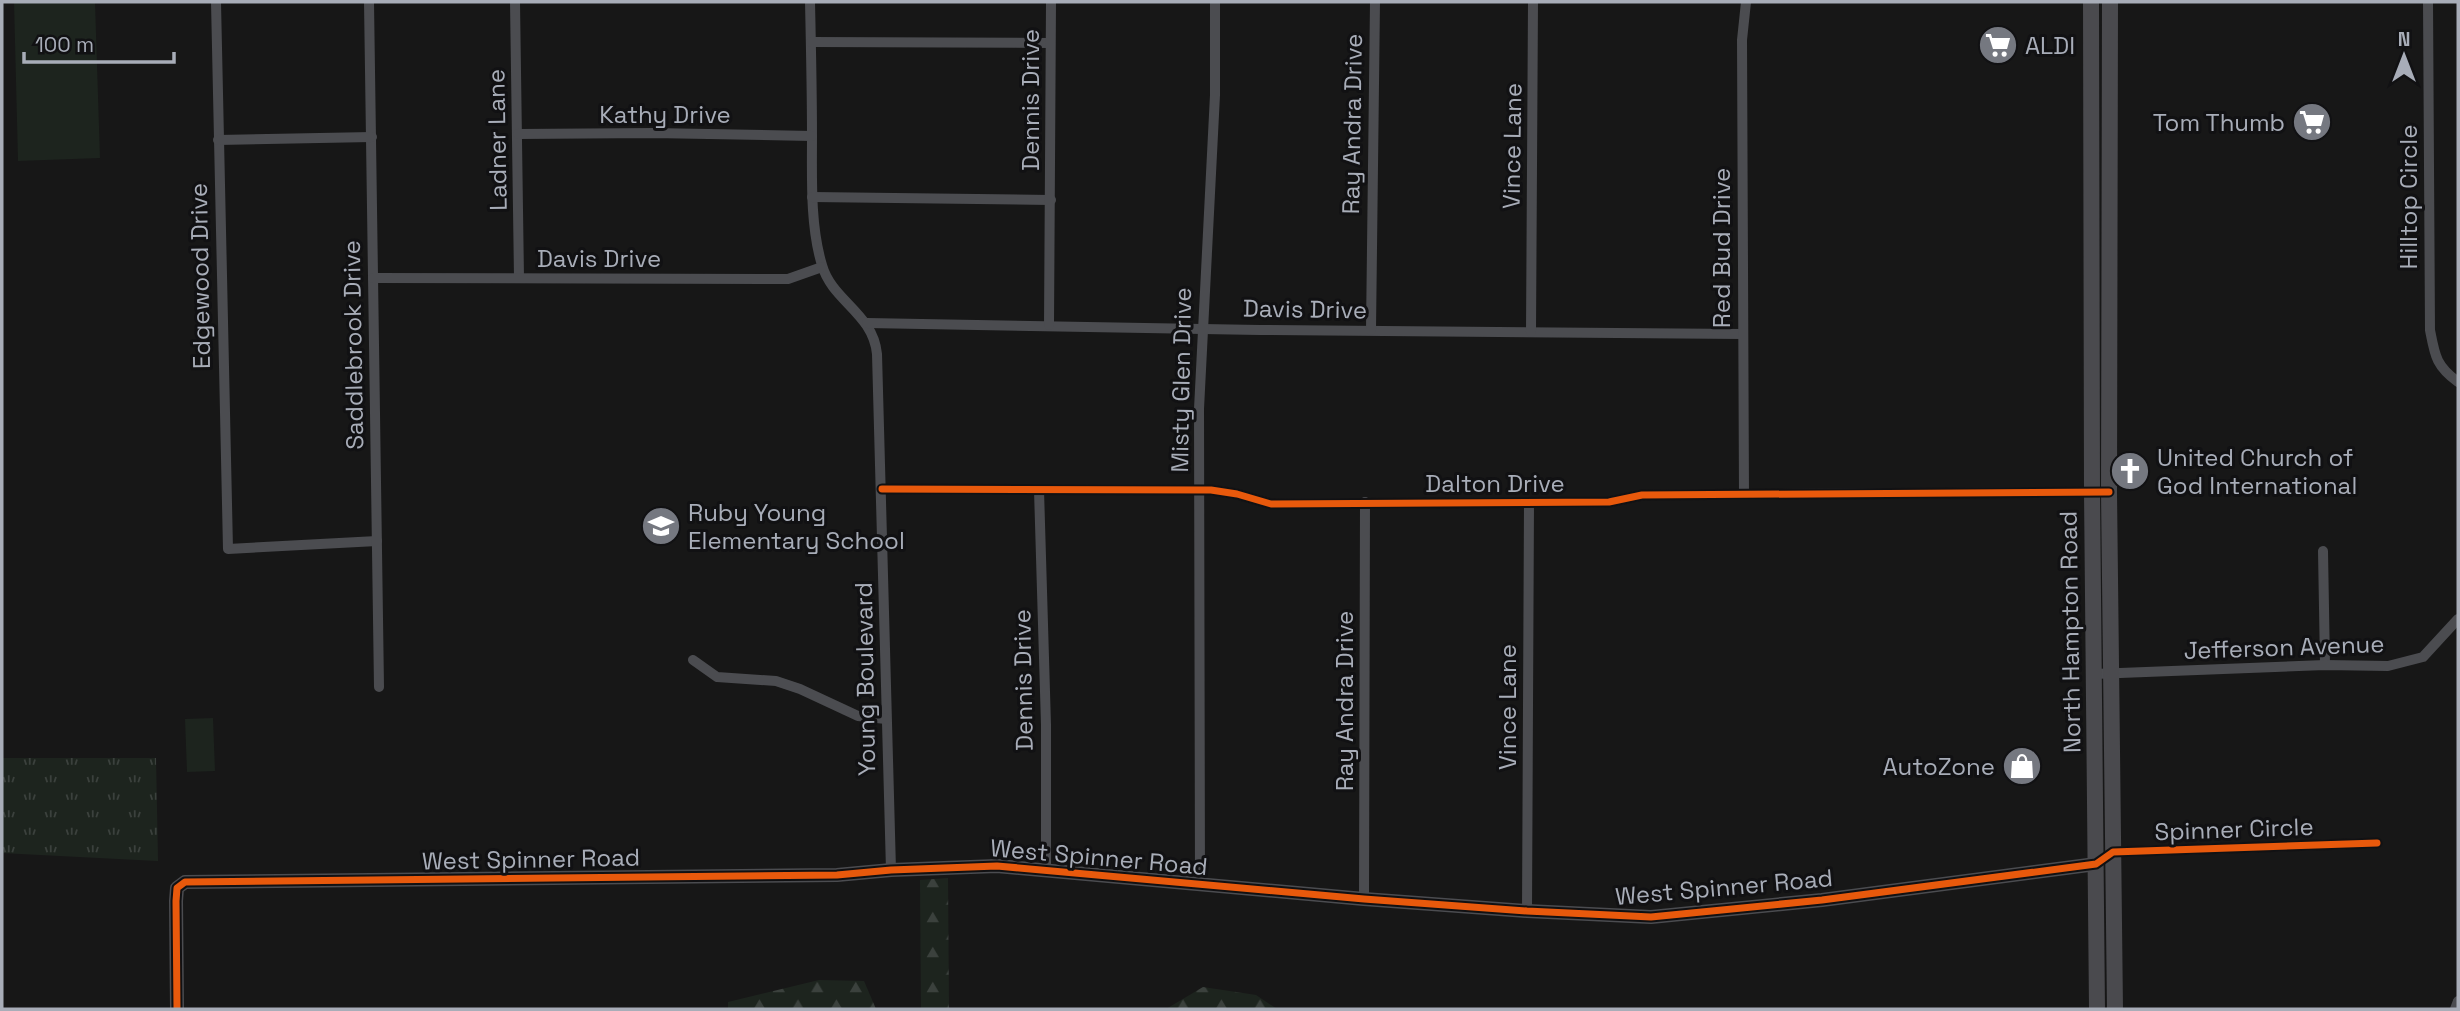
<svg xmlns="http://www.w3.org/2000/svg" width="2460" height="1011" viewBox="0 0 2460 1011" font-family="'Space Grotesk',sans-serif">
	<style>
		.grass { fill: url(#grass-tufts) }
		.forest { fill: url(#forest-firs) }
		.park { fill: #1d241e }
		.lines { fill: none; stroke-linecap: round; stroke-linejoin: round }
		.minor { stroke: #4b4c50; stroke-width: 10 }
		.tertiary { stroke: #4b4c50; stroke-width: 14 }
		.secondary { stroke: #4a4a4e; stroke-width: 16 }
		.cycleway-casing { stroke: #111113; stroke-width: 11 }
		.cycleway { stroke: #e8590c; stroke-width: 7 }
		.labels { text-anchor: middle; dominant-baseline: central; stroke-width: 6; stroke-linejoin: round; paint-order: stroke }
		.poi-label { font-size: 24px; fill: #a8adb8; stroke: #111113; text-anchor: start }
		.street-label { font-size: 24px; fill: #a8adb8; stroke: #111113 }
	</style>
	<defs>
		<pattern id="grass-tufts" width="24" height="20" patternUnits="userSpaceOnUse" patternTransform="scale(1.75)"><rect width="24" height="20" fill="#1d241e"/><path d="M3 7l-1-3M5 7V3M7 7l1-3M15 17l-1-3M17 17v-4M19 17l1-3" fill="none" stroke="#3b413d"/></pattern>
		<pattern id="forest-firs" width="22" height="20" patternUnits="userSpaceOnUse" patternTransform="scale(1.75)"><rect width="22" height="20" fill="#1d241e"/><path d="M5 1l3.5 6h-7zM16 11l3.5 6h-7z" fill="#3b413d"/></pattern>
	</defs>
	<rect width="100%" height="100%" fill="#171717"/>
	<path class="grass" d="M2 758H156L158 861 2 853Z"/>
	<g class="forest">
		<path d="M948 878 949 1009H921L920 880Z"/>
		<path d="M819 980 864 981 876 1009H728V1002Z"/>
		<path d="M1203 987 1256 995 1277 1009H1166Z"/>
	</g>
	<g class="park">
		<path d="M14 2H95L100 158 18 161Z"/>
		<path d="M213 718 215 771 187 772 185 719Z"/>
	</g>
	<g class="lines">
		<g class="minor">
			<path d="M216 2 228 549 377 541"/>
			<path d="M369 2 379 687"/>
			<path d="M515 2 519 278"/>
			<path d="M810 2C811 47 812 92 812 136 812 177 810 226 822 265 832 301 873 313 877 354L891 870"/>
			<path d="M2428 2 2430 330C2435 356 2436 366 2458 382"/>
			<path d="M811 42 1050 43"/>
			<path d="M518 134 653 133 812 136"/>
			<path d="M218 140 372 137"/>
			<path d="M812 197 1051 200"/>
			<path d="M373 278 788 279 822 267"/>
			<path d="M867 323 1260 330 1742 334"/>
			<path d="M1049 325 1051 2"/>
			<path d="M1371 330 1375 2"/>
			<path d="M1531 332 1533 2"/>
			<path d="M882 489 1211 490 1237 494 1271 504 1609 502 1642 495 2096 492"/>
			<path d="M1039 490 1046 725V870"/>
			<path d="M1744 494 1742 40 1746 2"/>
			<path d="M2323 551 2325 665"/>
			<path d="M693 660 717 677 776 681 800 689 858 716 886 719"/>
			<path d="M2094 674 2325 665 2388 666 2423 657 2458 619"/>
			<path d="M2096 864 2113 852 2377 843"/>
			<path d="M1200 885 1199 409 1215 95V2"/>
			<path d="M1364 899 1365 502"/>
			<path d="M1527 911 1529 503"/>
			<path d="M2455 1009 2458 1001"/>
		</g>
		<path class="tertiary" d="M177 1009 176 901 177 888 185 882 837 875 891 870 997 866 1364 899 1527 911 1651 917 1822 900 2096 864"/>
		<g class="secondary">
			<path d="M2091 2 2092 492 2097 1009"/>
			<path d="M2110 2 2109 492 2115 1009"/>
		</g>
		<g class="cycleway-casing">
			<g id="cycleway">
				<path d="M882 489 1211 490 1237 494 1271 504 1609 502 1642 495 2109 492"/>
				<path d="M177 1009 176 901 177 888 185 882 837 875 891 870 997 866 1364 899 1527 911 1651 917 1822 900 2096 864 2113 852 2377 843"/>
			</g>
		</g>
		<use href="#cycleway" class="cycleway"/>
	</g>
	<defs>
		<g id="supermarket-disc" transform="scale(2.0125)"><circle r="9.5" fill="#757880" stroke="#111113"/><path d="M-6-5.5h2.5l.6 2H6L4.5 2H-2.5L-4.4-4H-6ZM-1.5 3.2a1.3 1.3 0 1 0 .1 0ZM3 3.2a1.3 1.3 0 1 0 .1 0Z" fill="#fff"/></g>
		<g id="church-disc" transform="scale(2.0125)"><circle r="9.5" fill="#757880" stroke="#111113"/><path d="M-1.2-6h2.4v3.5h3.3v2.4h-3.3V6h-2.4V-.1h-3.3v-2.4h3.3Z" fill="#fff"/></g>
		<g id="school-disc" transform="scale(2.0125)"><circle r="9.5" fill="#757880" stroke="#111113"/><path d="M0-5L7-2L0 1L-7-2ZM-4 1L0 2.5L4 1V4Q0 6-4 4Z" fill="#fff"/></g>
		<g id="shop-disc" transform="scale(2.0125)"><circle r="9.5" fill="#757880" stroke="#111113"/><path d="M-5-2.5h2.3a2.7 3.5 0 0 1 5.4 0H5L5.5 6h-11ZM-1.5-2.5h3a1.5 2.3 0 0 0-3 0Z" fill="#fff"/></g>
	</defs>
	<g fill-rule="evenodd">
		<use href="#supermarket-disc" x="1998" y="45"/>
		<use href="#supermarket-disc" x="2312" y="122"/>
		<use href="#church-disc" x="2130" y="471"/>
		<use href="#school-disc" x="661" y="526"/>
		<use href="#shop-disc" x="2022" y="766"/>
	</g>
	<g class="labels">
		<g class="poi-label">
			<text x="2025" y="45">ALDI</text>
			<text x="2285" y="122" text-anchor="end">Tom Thumb</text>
			<text x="2157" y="457">United Church of<tspan x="2157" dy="28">God International</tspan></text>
			<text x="688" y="512">Ruby Young<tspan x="688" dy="28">Elementary School</tspan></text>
			<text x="1995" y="766" text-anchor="end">AutoZone</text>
		</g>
		<g class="street-label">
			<text transform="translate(1030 100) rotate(-90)">Dennis Drive</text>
			<text x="665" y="114">Kathy Drive</text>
			<text transform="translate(1352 124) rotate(-89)">Ray Andra Drive</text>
			<text transform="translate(497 140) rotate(-91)">Ladner Lane</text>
			<text transform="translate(1512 146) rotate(-89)">Vince Lane</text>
			<text transform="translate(2408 197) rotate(-90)">Hilltop Circle</text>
			<text transform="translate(1721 248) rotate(-90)">Red Bud Drive</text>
			<text x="599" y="258">Davis Drive</text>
			<text transform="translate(200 276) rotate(-91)">Edgewood Drive</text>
			<text transform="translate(1305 309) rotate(1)">Davis Drive</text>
			<text transform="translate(353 345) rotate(-91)">Saddlebrook Drive</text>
			<text transform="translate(1181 380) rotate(-89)">Misty Glen Drive</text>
			<text x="1495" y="483">Dalton Drive</text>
			<text transform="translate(2070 632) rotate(-91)">North Hampton Road</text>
			<text transform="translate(2284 647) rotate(-2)">Jefferson Avenue</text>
			<text transform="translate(865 679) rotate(-91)">Young Boulevard</text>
			<text transform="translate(1023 680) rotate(-91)">Dennis Drive</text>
			<text transform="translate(1344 701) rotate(-90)">Ray Andra Drive</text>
			<text transform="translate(1507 707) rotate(-90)">Vince Lane</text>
			<text transform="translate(2234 829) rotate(-2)">Spinner Circle</text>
			<text transform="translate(1099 857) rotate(5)">West Spinner Road</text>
			<text transform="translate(531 859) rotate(-1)">West Spinner Road</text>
			<text transform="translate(1724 887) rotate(-5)">West Spinner Road</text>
		</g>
	</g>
	<rect width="2460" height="1011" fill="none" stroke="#a8adb8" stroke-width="7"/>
	<g transform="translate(2404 56)" stroke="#111113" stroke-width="5" paint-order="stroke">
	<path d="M0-5L12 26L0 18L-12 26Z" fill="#a8adb8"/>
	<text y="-10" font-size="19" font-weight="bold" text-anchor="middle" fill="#a8adb8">N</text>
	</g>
	<path d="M24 52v10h150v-10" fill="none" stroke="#a8adb8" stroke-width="3.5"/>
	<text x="35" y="52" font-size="21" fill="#a8adb8" stroke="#111113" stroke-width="5" paint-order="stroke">100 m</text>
</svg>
